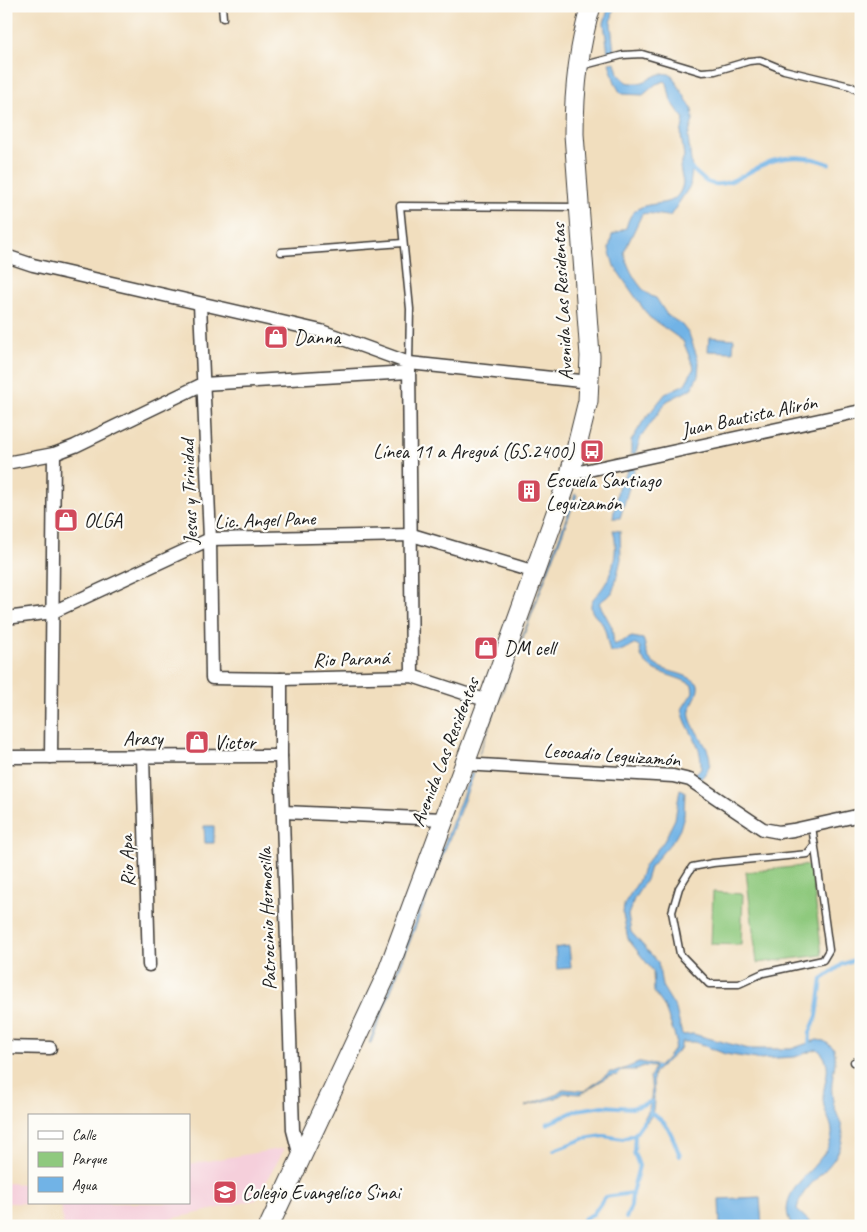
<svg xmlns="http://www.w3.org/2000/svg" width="867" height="1232" viewBox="0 0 867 1232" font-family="Caveat,sans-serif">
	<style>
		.built { fill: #f5cfdb }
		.green { fill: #8fc97e; stroke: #56724d }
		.water { fill: #71b3e6; stroke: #466881 }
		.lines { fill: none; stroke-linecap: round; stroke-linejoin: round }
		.stream { stroke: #71b3e6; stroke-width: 4 }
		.service-casing { stroke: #3c3934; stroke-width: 9 }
		.minor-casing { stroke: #3c3934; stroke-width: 15 }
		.primary-casing { stroke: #3c3934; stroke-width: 21 }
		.service { stroke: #fff; stroke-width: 6 }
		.minor { stroke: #fff; stroke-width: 12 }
		.primary { stroke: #fff; stroke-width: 19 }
		.labels { text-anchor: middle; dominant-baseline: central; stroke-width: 4.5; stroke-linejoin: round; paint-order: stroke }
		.street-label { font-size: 20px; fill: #1c1c1c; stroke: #fdfcf7 }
		.poi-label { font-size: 20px; fill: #1c1c1c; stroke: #fdfcf7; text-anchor: start }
	</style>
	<rect width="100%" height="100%" fill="#fdfcf7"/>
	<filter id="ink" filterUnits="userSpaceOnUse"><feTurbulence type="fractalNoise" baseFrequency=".02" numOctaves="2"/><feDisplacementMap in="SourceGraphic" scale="10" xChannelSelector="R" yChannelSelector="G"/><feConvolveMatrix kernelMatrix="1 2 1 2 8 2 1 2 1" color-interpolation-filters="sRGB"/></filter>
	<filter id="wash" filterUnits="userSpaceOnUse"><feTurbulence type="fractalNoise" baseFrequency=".0096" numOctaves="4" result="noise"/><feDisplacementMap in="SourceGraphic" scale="20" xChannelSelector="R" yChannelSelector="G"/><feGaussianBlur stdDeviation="1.12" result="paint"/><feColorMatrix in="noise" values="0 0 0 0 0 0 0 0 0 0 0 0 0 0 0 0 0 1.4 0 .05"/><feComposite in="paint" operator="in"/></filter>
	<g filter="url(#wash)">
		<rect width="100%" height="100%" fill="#f1debe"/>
		<path class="built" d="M285 1148 256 1200 139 1226H63L61 1204 6 1203V1183L29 1184V1203H189V1164Z"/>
		<g class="green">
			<path d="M811 865 822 955 757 963 746 872Z"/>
			<path d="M713 892 743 894 741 945 711 944Z"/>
		</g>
		<g class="water">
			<path d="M609 6H614L611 24 614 52 608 53 604 23Z"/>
			<path d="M615 62 618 73 626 82C651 88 652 68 672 75L692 109 693 120 688 137 692 169 690 186 670 216C660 216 651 212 642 214L624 252C627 268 641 294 656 298L667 315 681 324 689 334 699 362 698 376 691 389 667 401 641 437 635 454H631V441L644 420 666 393 685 384 694 368 683 341 649 317 614 266 609 249 612 235 626 228C628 222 629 216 635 211 649 198 678 212 683 183L680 167 684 156 681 135 684 119 671 101 667 83 665 81 656 84 643 95 622 94C614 86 613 74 609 63Z"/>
			<path d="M709 337 734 339 733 352 708 351Z"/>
			<path d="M635 467 620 518H613L618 488 629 468Z"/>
			<path d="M575 494 577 495 479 754Z"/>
			<path d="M613 530 620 531 621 559 615 584 612 593 599 603 612 627 614 645 632 637 643 639C646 645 645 652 649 658 658 674 685 670 698 684 700 697 687 706 690 717 695 738 726 758 699 780L693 776 701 768C702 740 687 734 682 709L693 692 692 685C675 673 639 674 640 647L636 644 618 652H610C607 643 607 634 603 625 599 618 591 615 591 606 591 598 597 596 601 590 613 575 619 549 613 530Z"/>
			<path d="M471 773 474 774 371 1043H369Z"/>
			<path d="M680 789 685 791 684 815 680 829 675 838 650 867 646 880 634 899 628 915 631 932 658 962 662 986 676 1009 682 1035 693 1034 749 1049H791L817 1040 824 1041 834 1048C838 1064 830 1078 832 1094 834 1121 854 1128 834 1159 822 1177 800 1188 797 1210L814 1226H792C772 1191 820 1171 830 1142 836 1128 827 1119 824 1106 820 1092 829 1078 827 1065 825 1057 823 1054 817 1049L795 1057 757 1059 725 1054 695 1042H682L680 1049 654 1073C651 1089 660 1113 644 1124L642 1121C652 1110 653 1091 650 1077L655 1067 643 1066 636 1070H623L617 1075 607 1077 581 1094 564 1093 556 1098 525 1106 556 1095 564 1089 585 1091 610 1072H616L641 1062 659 1066 666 1060 674 1049 676 1041 674 1033 664 1006 654 992 653 971 628 939 623 914 624 904 638 882 644 866 664 841 675 819Z"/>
			<path d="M204 826H214V843H205Z"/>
			<path d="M569 946 571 968 557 969 555 948Z"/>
			<path d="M760 1197 762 1226H720L719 1199Z"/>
		</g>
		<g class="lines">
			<g class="stream">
				<path d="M689 167C695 171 701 178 707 182 726 192 755 166 772 161 792 155 811 156 829 164"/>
				<path d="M809 1046 810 1032 817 1016 822 979 843 964 861 957"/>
				<path d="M650 1113C670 1122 672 1137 680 1156"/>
				<path d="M547 1124 577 1110 603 1106 632 1108 651 1102"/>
				<path d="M554 1150 583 1139 604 1136 623 1139 635 1134"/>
				<path d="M626 1218 631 1206 632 1194"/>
				<path d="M579 1226 585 1218 593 1214 605 1197 632 1193 639 1166 634 1152 635 1134 644 1121"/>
			</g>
		</g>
	</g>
	<g filter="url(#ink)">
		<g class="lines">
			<g class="service-casing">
				<g id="service">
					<path d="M222 6 223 18"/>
					<path d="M581 66 623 55 642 54 702 72 715 71 749 61 760 60 784 70 850 86 861 92"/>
					<path d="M281 252 403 243"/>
					<path d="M409 363 410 309 400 206 578 207"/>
					<path d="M812 826 829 950 823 960 763 973 739 984H709L680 954 672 912 679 888 692 867 713 863 808 854 815 845"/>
					<path d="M854 1062 861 1060"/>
				</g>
			</g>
			<g class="minor-casing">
				<g id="minor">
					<path d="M6 256 33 265 321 331 409 363 590 382"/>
					<path d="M200 304 210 539 212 678 281 679 412 676 488 701"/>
					<path d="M409 363 412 676"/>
					<path d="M6 463 54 454 75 446 203 384 409 372"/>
					<path d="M570 474 861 411"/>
					<path d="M6 618 53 612 210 539 412 535 535 572"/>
					<path d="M281 679V756L293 1130 298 1149 302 1156"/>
					<path d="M143 756 149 965"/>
					<path d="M6 757 281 756"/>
					<path d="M51 757 54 454"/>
					<path d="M463 764 673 776 690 780 763 829 779 832 793 830 861 815"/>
					<path d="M283 812 443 819"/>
					<path d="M6 1047 50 1048"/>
				</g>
			</g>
			<g class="primary-casing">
				<path id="primary" d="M269 1226 386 976 488 701 570 474 588 401 590 356 574 134C574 90 578 49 591 6"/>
			</g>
			<use href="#service" class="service"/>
			<use href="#minor" class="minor"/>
			<use href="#primary" class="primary"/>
		</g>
	</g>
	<defs>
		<g id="shop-square" transform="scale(1.25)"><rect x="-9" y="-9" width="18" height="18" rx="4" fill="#d1495b" stroke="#fdfcf7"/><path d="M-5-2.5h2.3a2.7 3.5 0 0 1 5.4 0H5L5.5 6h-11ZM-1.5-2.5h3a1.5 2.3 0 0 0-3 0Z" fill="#fff"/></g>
		<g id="bus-square" transform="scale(1.25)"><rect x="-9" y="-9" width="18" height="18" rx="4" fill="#d1495b" stroke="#fdfcf7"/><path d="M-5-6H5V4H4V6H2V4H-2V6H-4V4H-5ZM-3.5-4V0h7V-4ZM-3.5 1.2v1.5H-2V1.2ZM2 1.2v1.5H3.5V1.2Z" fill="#fff"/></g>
		<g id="building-square" transform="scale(1.25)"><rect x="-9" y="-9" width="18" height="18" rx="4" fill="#d1495b" stroke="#fdfcf7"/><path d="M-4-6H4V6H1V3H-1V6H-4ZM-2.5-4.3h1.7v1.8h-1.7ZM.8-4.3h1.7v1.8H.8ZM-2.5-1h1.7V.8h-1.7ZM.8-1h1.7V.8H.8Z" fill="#fff"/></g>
		<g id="school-square" transform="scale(1.25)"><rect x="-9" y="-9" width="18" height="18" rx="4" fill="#d1495b" stroke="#fdfcf7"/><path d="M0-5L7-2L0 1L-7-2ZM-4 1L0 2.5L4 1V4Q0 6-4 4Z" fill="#fff"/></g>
	</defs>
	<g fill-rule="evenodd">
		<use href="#shop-square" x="276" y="337"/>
		<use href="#bus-square" x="592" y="451"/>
		<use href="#building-square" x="529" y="491"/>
		<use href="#shop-square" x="66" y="520"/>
		<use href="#shop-square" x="486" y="648"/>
		<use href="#shop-square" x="197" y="742"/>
		<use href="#school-square" x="225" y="1192"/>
	</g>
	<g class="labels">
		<g class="street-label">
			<text transform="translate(562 302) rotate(-93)">Avenida Las Residentas</text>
			<text transform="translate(749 416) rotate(-12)">Juan Bautista Alirón</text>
			<text transform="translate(189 492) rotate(-92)">Jesus y Trinidad</text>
			<text transform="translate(265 520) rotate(-2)">Lic. Angel Pane</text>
			<text transform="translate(351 659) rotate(-2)">Rio Paraná</text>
			<text x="143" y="738">Arasy</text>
			<text transform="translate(445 752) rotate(-69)">Avenida Las Residentas</text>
			<text transform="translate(612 755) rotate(4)">Leocadio Leguizamón</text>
			<text transform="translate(127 861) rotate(-92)">Rio Apa</text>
			<text transform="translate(267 919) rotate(-92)">Patrocinio Hermosilla</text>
		</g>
		<g class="poi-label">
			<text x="294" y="337">Danna</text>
			<text x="574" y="451" text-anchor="end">Línea 11 a Areguá (GS.2400)</text>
			<text x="546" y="480">Escuela Santiago<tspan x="546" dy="23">Leguizamón</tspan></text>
			<text x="84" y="520">OLGA</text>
			<text x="504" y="648">DM cell</text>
			<text x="214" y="742">Victor</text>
			<text x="242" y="1192">Colegio Evangelico Sinai</text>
		</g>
	</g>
	<rect width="867" height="1232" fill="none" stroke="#fdfcf7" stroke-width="25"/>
	<rect x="28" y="1114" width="162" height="90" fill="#fdfcf7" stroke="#a3a29f"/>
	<rect x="38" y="1131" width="25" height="8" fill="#ffffff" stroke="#a3a29f"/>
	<text x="72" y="1140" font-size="15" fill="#1c1c1c">Calle</text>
	<rect x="38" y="1152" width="25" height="15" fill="#8fc97e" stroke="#a3a29f"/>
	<text x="72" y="1164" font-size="15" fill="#1c1c1c">Parque</text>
	<rect x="38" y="1177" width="25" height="15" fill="#71b3e6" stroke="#a3a29f"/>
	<text x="72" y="1190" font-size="15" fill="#1c1c1c">Agua</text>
</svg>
